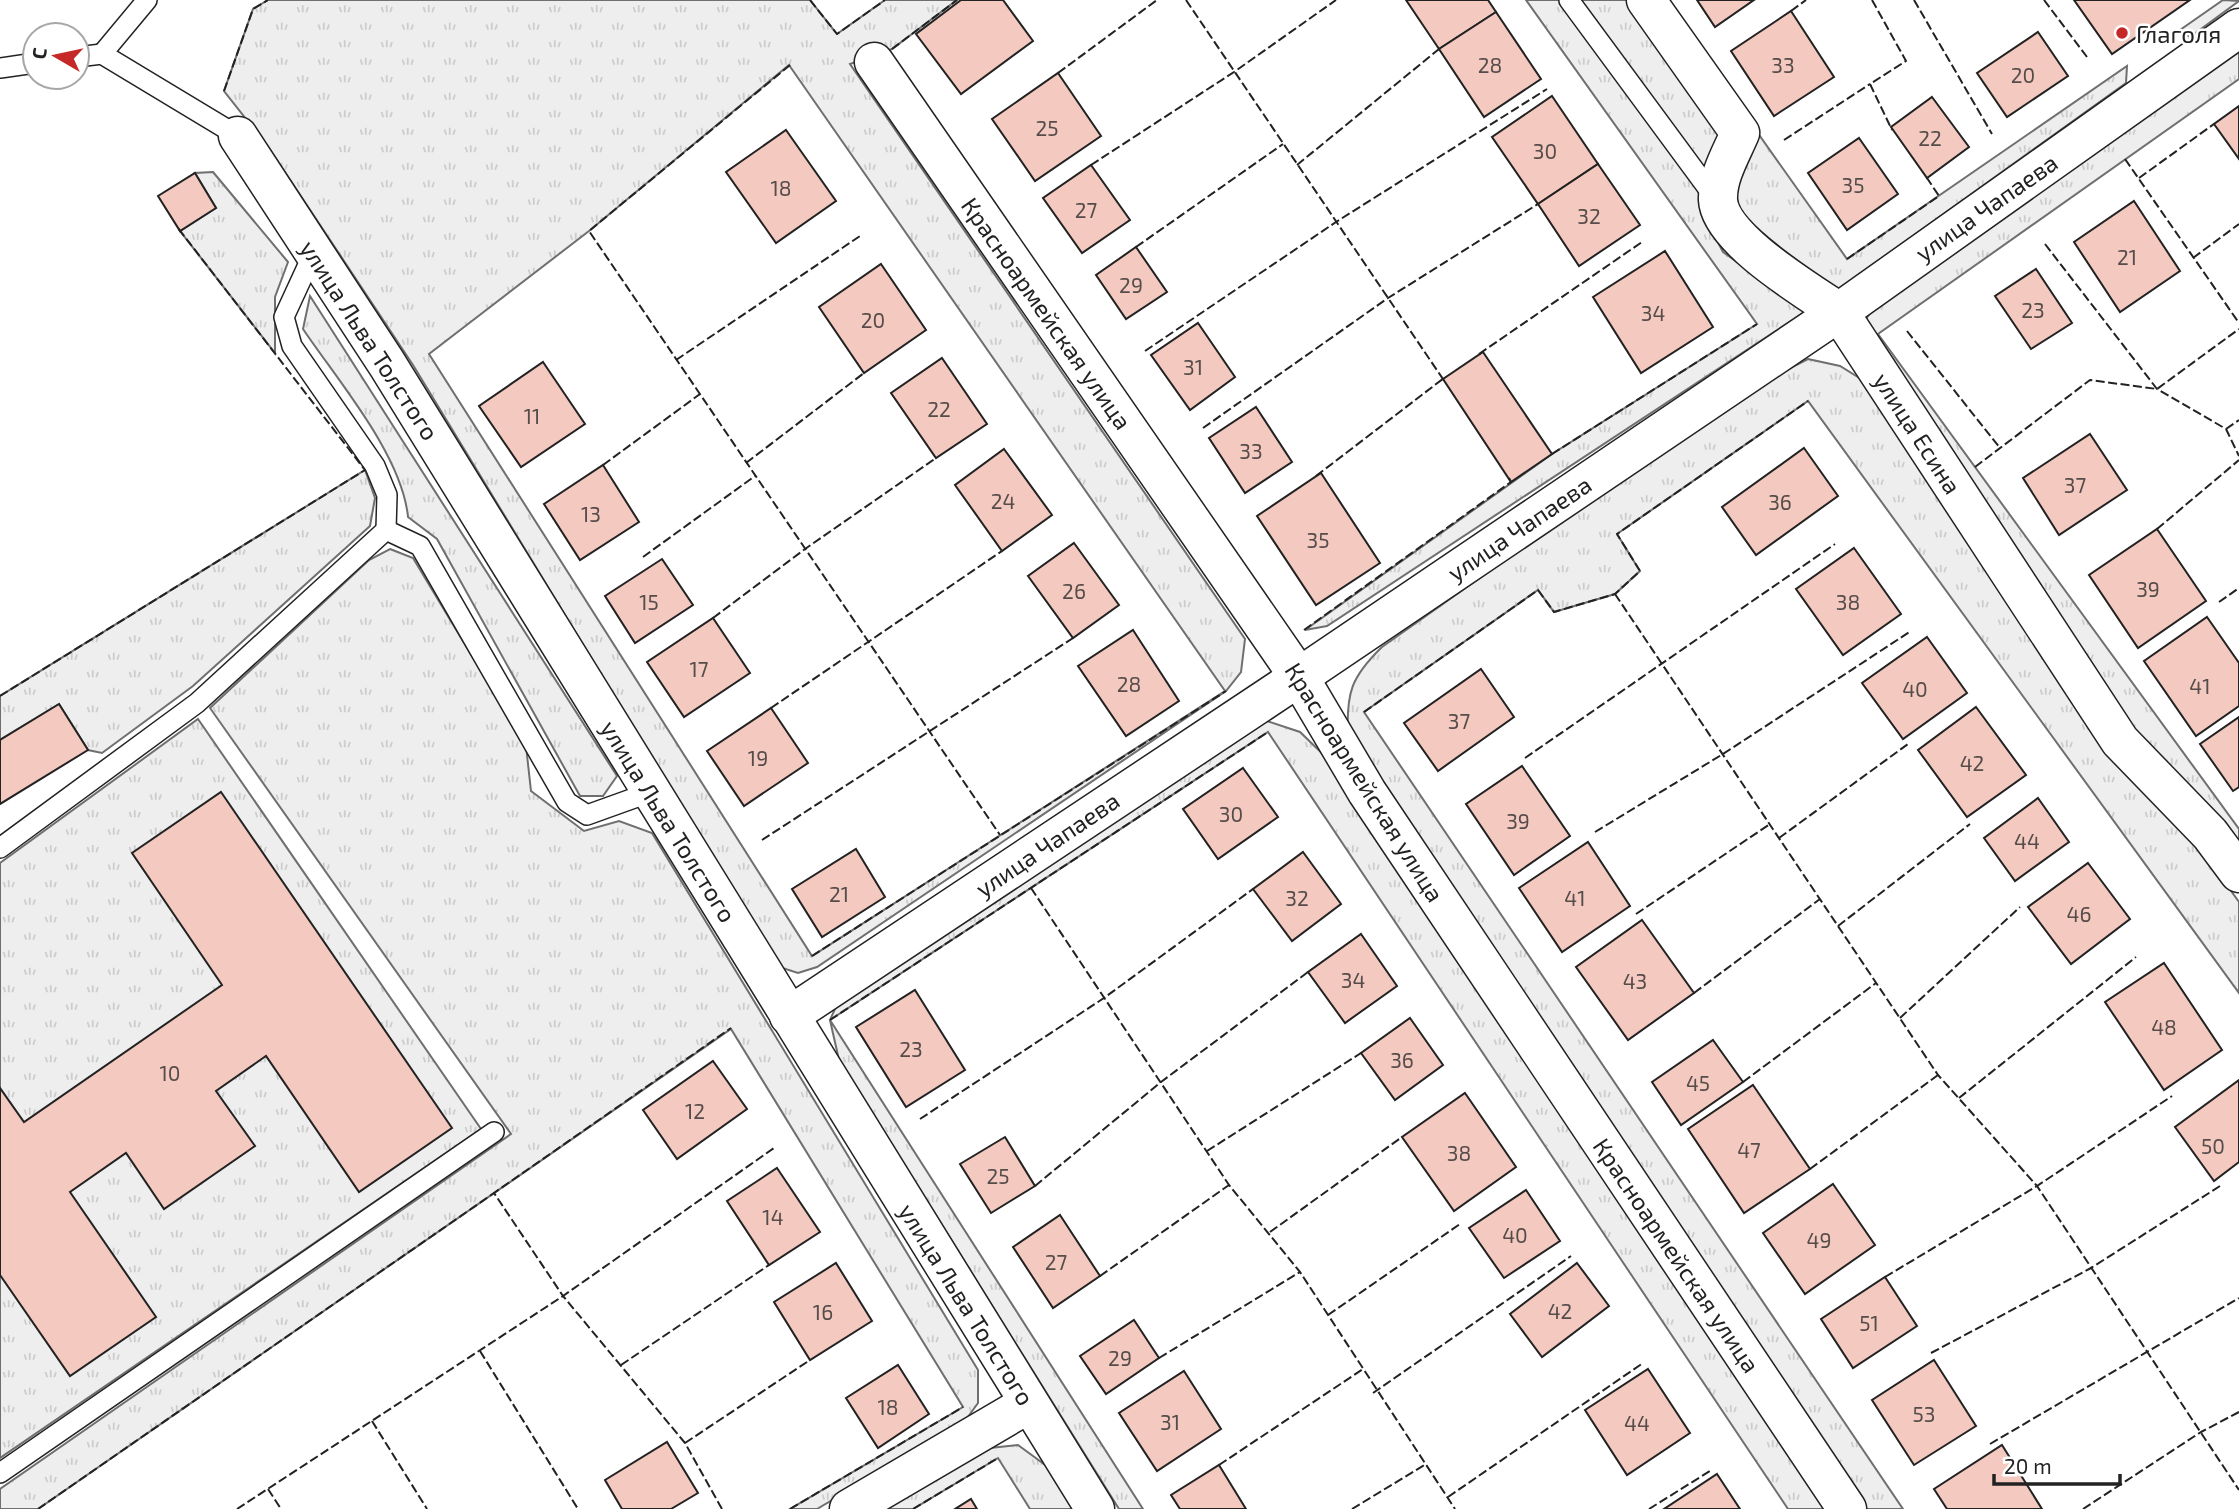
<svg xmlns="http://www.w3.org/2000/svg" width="2239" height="1509" viewBox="0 0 2239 1509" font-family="'Exo 2',sans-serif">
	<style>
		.grass { fill: url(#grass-tufts); stroke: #6f6f6f; stroke-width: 2; fill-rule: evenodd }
		.building { fill: #f3c9c0; stroke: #222; stroke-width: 2 }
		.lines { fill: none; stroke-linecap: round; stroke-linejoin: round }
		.service-casing { stroke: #222; stroke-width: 22 }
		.minor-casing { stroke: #222; stroke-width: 41 }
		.service { stroke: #fff; stroke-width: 19 }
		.minor { stroke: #fff; stroke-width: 38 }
		.fence { stroke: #222; stroke-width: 2; stroke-dasharray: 9 3.5; stroke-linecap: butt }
		.poi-dot { fill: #c62828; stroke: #fff; stroke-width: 2.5 }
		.labels { text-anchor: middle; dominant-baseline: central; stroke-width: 5; stroke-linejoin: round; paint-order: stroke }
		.number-label { font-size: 21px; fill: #564c4a }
		.poi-label { font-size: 24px; fill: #222; stroke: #fff; text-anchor: start }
		.street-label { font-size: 24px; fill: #222; stroke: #fff }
	</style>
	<defs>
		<pattern id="grass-tufts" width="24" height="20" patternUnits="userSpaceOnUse" patternTransform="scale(1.75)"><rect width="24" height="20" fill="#eee"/><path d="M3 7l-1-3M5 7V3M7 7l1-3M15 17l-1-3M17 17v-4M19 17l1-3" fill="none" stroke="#ccc"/></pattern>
	</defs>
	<rect width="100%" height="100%" fill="#fff"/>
	<g class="grass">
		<path d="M268 0H810L837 34 885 0H957L892 49 850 64 1245 639 1241 672 1226 691 817 967 798 973 779 967 413 365 269 148 224 91 253 9ZM789 65 1225 691 812 956 429 354 589 231Z"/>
		<path d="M1526 0H1628L1722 136 1700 207 1723 252 1806 311 1327 626 1305 630 1552 454 1757 324Z"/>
		<path d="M2223 0 2239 1 2190 37 2180 30Z"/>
		<path d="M2239 49V79L1878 334 2239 829V848L2133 732 1862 325 1870 313Z"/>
		<path d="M2127 66 2126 83 1839 289 1784 258 1745 226 1734 198 1757 132 1847 259Z"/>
		<path d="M213 172 288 262 275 297V353L180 231 216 208 195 173Z"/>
		<path d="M310 296 617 776 603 796H580L437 539 408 517C402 455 338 381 303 329Z"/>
		<path d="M1808 359 1840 366 1861 379 2239 902V993L1808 401 1617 534 1640 571 1615 594 1554 612 1538 590 1364 712 1903 1509H1863L1348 736C1346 693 1351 677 1382 647L1593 498 1777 375Z"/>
		<path d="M365 470 375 498 370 526 193 686 102 753 88 750 59 704 0 740V696Z"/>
		<path d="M390 549 413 558 526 746 531 791 584 831 619 821 652 833 978 1370V1403L965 1421 817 1509H790L963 1407 731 1029 38 1509H0V1489L511 1134 210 708 369 560Z"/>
		<path d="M198 719 481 1129 0 1458V863Z"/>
		<path d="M1267 721 1300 732 1331 762 1830 1509H1788L1268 732 830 1020 1143 1509H1119L839 1060 830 1020 839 1000Z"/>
		<path d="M1018 1445 1052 1470 1076 1509H1030L998 1458 913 1509H885L990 1448Z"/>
	</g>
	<g class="building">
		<path d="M961 0H1003L1033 41 961 94 916 34Z"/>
		<path d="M1406 0H1488L1496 12 1439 49Z"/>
		<path d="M1697 0H1754L1715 27Z"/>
		<path d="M2074 0H2190L2112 54Z"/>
		<path d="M1791 11 1834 77 1774 116 1731 51Z"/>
		<path d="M1496 12 1541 79 1484 117 1439 49Z"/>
		<path d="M2038 32 2068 76 2007 117 1977 73Z"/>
		<path d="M1058 73 1101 136 1035 181 992 119Z"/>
		<path d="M1552 96 1598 164 1538 204 1492 137Z"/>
		<path d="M1932 97 1969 147 1927 178 1891 127Z"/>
		<path d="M2239 106V159L2214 124Z"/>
		<path d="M786 130 836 201 776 243 726 172Z"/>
		<path d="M1859 138 1898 194 1847 230 1808 173Z"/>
		<path d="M1598 164 1640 225 1579 266 1538 204Z"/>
		<path d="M1091 165 1130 220 1082 253 1043 198Z"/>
		<path d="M195 173 216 208 180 231 158 196Z"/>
		<path d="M2134 201 2180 271 2120 312 2074 242Z"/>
		<path d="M1136 247 1167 292 1126 319 1096 275Z"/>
		<path d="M1665 251 1713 327 1641 373 1593 297Z"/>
		<path d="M881 264 926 330 864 373 819 307Z"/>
		<path d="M2036 269 2072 323 2031 349 1995 296Z"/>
		<path d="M1198 323 1235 377 1190 410 1151 355Z"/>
		<path d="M1483 352 1552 454 1511 482 1443 379Z"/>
		<path d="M942 358 987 424 936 458 891 393Z"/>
		<path d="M543 362 585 424 521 467 479 406Z"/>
		<path d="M1256 407 1292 462 1245 493 1209 438Z"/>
		<path d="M2090 434 2127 490 2059 535 2023 478Z"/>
		<path d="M1804 448 1838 496 1756 555 1722 507Z"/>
		<path d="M1004 449 1052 515 1002 551 955 485Z"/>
		<path d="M603 465 639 522 580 560 544 504Z"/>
		<path d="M1321 473 1380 563 1316 605 1257 516Z"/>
		<path d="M2157 529 2206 601 2138 648 2089 575Z"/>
		<path d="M1074 543 1119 605 1073 638 1028 576Z"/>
		<path d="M1854 548 1901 614 1843 655 1796 589Z"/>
		<path d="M662 559 693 605 635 643 605 596Z"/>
		<path d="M2207 617 2239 663V706L2196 736 2144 661Z"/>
		<path d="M713 618 750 673 684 717 647 662Z"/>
		<path d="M1133 630 1179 701 1126 736 1078 666Z"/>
		<path d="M1927 637 1967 693 1903 739 1862 683Z"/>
		<path d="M1481 669 1514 717 1438 771 1404 723Z"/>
		<path d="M59 704 88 750 0 804V740Z"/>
		<path d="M1976 707 2026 775 1967 817 1918 750Z"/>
		<path d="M771 708 808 763 744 806 707 751Z"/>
		<path d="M2239 717V787L2233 791 2200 744Z"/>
		<path d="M1522 766 1570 836 1514 875 1466 804Z"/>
		<path d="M1243 768 1278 817 1218 859 1183 809Z"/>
		<path d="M221 792 452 1128 359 1192 266 1056 216 1091 255 1146 164 1209 126 1153 70 1192 156 1317 70 1376 0 1275V1088L24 1122 222 985 132 853Z"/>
		<path d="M2038 798 2069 842 2015 881 1984 838Z"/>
		<path d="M1588 842 1630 906 1562 952 1519 888Z"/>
		<path d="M856 849 885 897 822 937 792 889Z"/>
		<path d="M1303 852 1341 904 1292 941 1253 889Z"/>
		<path d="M2088 863 2130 919 2071 964 2028 907Z"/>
		<path d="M1642 920 1694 993 1628 1040 1576 967Z"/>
		<path d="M1361 934 1397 986 1345 1023 1308 972Z"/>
		<path d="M2164 963 2222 1050 2164 1090 2105 1002Z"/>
		<path d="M915 990 965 1070 906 1107 856 1027Z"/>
		<path d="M1410 1018 1443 1065 1395 1100 1361 1053Z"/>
		<path d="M1713 1040 1743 1082 1681 1125 1652 1082Z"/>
		<path d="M713 1061 747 1109 677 1159 643 1110Z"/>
		<path d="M2239 1080V1162L2214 1181 2175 1127Z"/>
		<path d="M1753 1085 1810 1169 1744 1213 1688 1129Z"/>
		<path d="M1465 1093 1516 1167 1454 1211 1402 1137Z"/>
		<path d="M1005 1137 1035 1186 991 1213 960 1164Z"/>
		<path d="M777 1168 820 1232 769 1265 727 1201Z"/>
		<path d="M1833 1184 1875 1245 1805 1294 1763 1233Z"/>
		<path d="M1526 1190 1560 1241 1504 1278 1469 1228Z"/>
		<path d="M1060 1215 1100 1276 1053 1308 1013 1247Z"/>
		<path d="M836 1263 872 1321 810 1360 774 1302Z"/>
		<path d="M1577 1263 1609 1306 1542 1357 1510 1314Z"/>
		<path d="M1885 1277 1917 1326 1853 1368 1821 1319Z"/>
		<path d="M1134 1320 1159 1358 1106 1394 1080 1356Z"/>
		<path d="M1934 1360 1976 1426 1914 1465 1872 1400Z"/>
		<path d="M898 1365 929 1414 878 1448 846 1398Z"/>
		<path d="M1648 1369 1690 1433 1627 1475 1585 1410Z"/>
		<path d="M1184 1371 1221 1429 1157 1471 1119 1413Z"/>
		<path d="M667 1442 698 1493 671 1509H622L605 1480Z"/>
		<path d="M2002 1445 2042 1509H1947L1934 1489Z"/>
		<path d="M1219 1465 1246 1509H1180L1171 1495Z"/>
		<path d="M1717 1474 1740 1509H1664Z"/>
		<path d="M971 1499 977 1509H955Z"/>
	</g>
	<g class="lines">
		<g class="service-casing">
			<g id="service">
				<path d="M1569 0 1715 198"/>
				<path d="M102 54 147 0"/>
				<path d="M77 57 102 54 238 136"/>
				<path d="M0 68 35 63"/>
				<path d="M314 252 284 317 292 346 375 466 387 495 386 530"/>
				<path d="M0 848 197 703 386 530 420 546 567 802 587 815 651 792"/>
				<path d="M0 1473 494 1132"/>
			</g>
		</g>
		<g class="minor-casing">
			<g id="minor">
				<path d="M1646 0 1740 133C1731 154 1717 177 1718 200 1720 239 1808 291 1839 312L2120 741 2210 834 2239 873"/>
				<path d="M874 62 1299 677 1367 792 1847 1509"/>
				<path d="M238 136 387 364 1095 1509"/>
				<path d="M789 1016 1299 677 1839 312 2239 28"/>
				<path d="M849 1509 1028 1404"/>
			</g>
		</g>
		<use href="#service" class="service"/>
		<use href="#minor" class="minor"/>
		<g class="fence">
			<path d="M810 0 837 34 885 0"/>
			<path d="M1186 0 1445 382"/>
			<path d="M1872 0 1906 61 1870 84 1892 130"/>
			<path d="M1914 0 1992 134"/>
			<path d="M2044 0 2087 57"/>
			<path d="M1791 11 1806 0"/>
			<path d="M892 49 957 0"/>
			<path d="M790 65 589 231 1000 835"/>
			<path d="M1058 73 1157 0"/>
			<path d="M224 91 253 9 268 0"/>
			<path d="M1784 140 1870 84"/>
			<path d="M2125 159 2239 323"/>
			<path d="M1091 165 1234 72 1336 0"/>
			<path d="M1297 165 1439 49"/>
			<path d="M2139 178 2214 124"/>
			<path d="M2045 244 2157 389 2226 429 2239 456"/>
			<path d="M1136 247 1283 144"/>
			<path d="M2193 258 2239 224"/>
			<path d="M1847 259 1939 196 1925 175"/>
			<path d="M1907 331 2000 448"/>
			<path d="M1145 351 1336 222 1547 89"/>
			<path d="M1479 354 1642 242"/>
			<path d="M676 360 860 236"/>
			<path d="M1203 428 1388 298 1538 204"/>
			<path d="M2226 429 2239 420"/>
			<path d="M1552 454 1757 324"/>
			<path d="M746 463 864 373"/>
			<path d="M603 465 700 394"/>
			<path d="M1975 467 2090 380 2157 389 2239 329"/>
			<path d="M1316 476 1444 378"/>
			<path d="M2157 529 2239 460"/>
			<path d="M643 557 755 476"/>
			<path d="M1615 594 1938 1075 2037 1186 2239 1490"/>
			<path d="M2219 602 2239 588"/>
			<path d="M713 618 805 549 936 458"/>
			<path d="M1304 630 1511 482 1509 478"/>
			<path d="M0 696 365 470 178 228"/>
			<path d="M771 708 1002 551"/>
			<path d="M1364 712 1538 590 1554 612 1615 594 1640 571 1617 534 1808 401"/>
			<path d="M1525 758 1835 544"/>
			<path d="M1595 832 1723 754 1911 631"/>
			<path d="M1779 838 1908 744"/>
			<path d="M762 840 1073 638"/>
			<path d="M1031 888 1229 1185 1300 1272 1455 1509"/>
			<path d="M1636 914 1770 824"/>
			<path d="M1838 926 1970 824"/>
			<path d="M812 956 1226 691"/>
			<path d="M1694 993 1820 899"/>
			<path d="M1900 1018 2020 907"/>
			<path d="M830 1020 1268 732"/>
			<path d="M1743 1082 1876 983"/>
			<path d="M1959 1098 2136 957"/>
			<path d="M920 1119 1104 998 1253 889"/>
			<path d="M1207 1151 1361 1053"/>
			<path d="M1810 1169 1938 1075"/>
			<path d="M1035 1186 1161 1082 1308 972"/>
			<path d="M1270 1232 1402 1137"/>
			<path d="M1100 1276 1229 1185"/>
			<path d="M1885 1277 2037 1186 2172 1096"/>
			<path d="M1328 1315 1460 1224"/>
			<path d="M480 1351 578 1509"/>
			<path d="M1931 1353 2091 1268 2220 1186"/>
			<path d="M1159 1358 1300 1272"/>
			<path d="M621 1365 769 1265"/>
			<path d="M1373 1393 1571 1256"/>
			<path d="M372 1421 427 1509"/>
			<path d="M685 1443 810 1360"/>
			<path d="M1990 1444 2239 1298"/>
			<path d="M1219 1465 1363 1369"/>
			<path d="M268 1489 281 1509"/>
			<path d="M1448 1497 1643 1363"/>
			<path d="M38 1509 494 1193"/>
			<path d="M237 1509 563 1296 774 1148"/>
			<path d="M722 1509 685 1443 563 1296 494 1193 731 1028"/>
			<path d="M790 1509 963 1407"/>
			<path d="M913 1509 998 1458"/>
			<path d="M1352 1509 1426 1464"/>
			<path d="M1649 1509 1710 1471"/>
			<path d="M2083 1509 2201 1432 2239 1412"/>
		</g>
	</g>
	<circle class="poi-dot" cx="2122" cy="33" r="7"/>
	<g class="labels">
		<g class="number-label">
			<text x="1490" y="64">28</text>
			<text x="1783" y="64">33</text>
			<text x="2023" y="74">20</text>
			<text x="1047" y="127">25</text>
			<text x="1930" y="137">22</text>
			<text x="1545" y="150">30</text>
			<text x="1853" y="184">35</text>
			<text x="781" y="187">18</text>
			<text x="1086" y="209">27</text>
			<text x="1589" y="215">32</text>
			<text x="2127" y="256">21</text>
			<text x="1131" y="284">29</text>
			<text x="2033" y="309">23</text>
			<text x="1653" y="312">34</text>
			<text x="873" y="319">20</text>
			<text x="1193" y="366">31</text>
			<text x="939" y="408">22</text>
			<text x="532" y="415">11</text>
			<text x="1251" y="450">33</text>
			<text x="2075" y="484">37</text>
			<text x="1003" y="500">24</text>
			<text x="1780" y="501">36</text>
			<text x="591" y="513">13</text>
			<text x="1318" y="539">35</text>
			<text x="2148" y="588">39</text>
			<text x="1074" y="590">26</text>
			<text x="649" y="601">15</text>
			<text x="1848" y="601">38</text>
			<text x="699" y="668">17</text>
			<text x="1129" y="683">28</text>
			<text x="2200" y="685">41</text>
			<text x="1915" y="688">40</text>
			<text x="1459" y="720">37</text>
			<text x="758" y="757">19</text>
			<text x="1972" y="762">42</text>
			<text x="1231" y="813">30</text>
			<text x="1518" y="820">39</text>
			<text x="2027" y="840">44</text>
			<text x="839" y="893">21</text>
			<text x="1297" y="897">32</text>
			<text x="1575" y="897">41</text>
			<text x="2079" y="913">46</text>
			<text x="1353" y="979">34</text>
			<text x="1635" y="980">43</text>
			<text x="2164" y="1026">48</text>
			<text x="911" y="1048">23</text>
			<text x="1402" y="1059">36</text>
			<text x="170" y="1072">10</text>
			<text x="1698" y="1082">45</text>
			<text x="695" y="1110">12</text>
			<text x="2213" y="1145">50</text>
			<text x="1749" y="1149">47</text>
			<text x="1459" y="1152">38</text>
			<text x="998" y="1175">25</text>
			<text x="773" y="1216">14</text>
			<text x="1515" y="1234">40</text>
			<text x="1819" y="1239">49</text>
			<text x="1056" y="1261">27</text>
			<text x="1560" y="1310">42</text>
			<text x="823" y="1311">16</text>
			<text x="1869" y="1322">51</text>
			<text x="1120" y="1357">29</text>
			<text x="888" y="1406">18</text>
			<text x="1924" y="1413">53</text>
			<text x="1170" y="1421">31</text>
			<text x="1637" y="1422">44</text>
		</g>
		<g class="poi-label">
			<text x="2136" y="33">Глаголя</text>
		</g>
		<g class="street-label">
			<text transform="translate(1986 207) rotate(-35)">улица Чапаева</text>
			<text transform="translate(1047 313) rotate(55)">Красноармейская улица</text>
			<text transform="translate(370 340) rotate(57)">улица Льва Толстого</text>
			<text transform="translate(1918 433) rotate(57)">улица Есина</text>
			<text transform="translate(1519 528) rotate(-34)">улица Чапаева</text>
			<text transform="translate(1365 782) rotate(58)">Красноармейская улица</text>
			<text transform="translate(669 821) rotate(58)">улица Льва Толстого</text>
			<text transform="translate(1047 844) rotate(-34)">улица Чапаева</text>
			<text transform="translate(1677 1255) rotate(56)">Красноармейская улица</text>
			<text transform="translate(967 1304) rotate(58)">улица Льва Толстого</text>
		</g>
	</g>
	<g transform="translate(56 56) rotate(279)"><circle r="33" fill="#ffffff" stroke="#a7a7a7" stroke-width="2"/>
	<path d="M0-5L12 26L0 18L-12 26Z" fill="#c62828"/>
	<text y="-10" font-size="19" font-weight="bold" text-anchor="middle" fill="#222222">С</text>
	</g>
	<path d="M1994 1474v10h126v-10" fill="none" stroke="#222222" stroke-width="3.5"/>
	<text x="2004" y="1474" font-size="21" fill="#222222" stroke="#ffffff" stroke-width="5" paint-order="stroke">20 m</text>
</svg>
